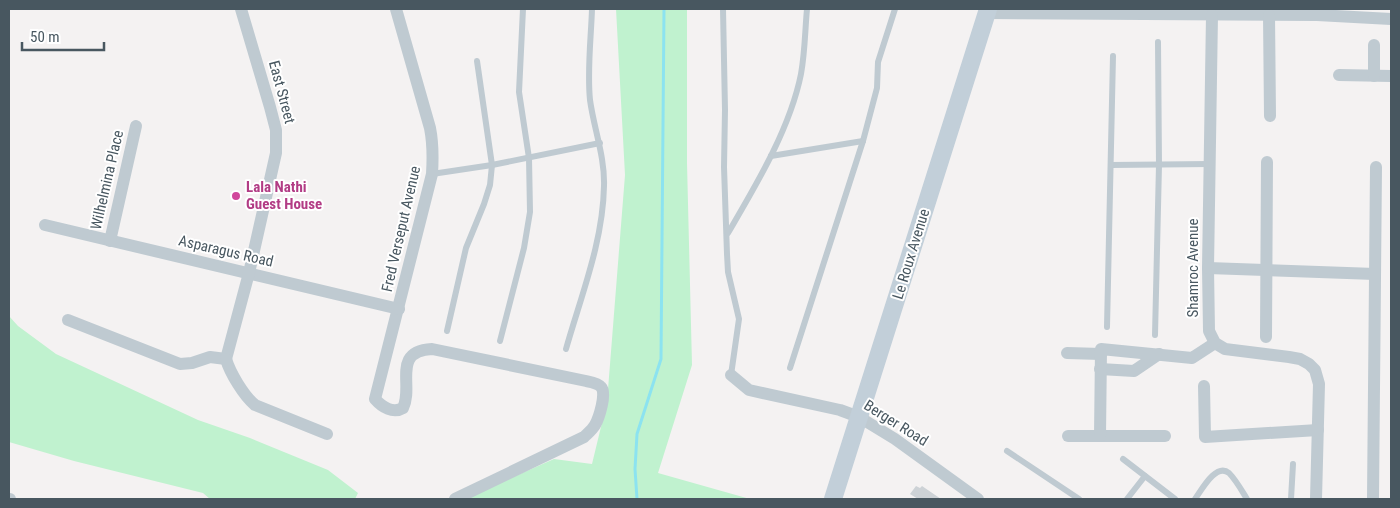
<svg xmlns="http://www.w3.org/2000/svg" width="1400" height="508" viewBox="0 0 1400 508" font-family="'Roboto Condensed',sans-serif">
	<style>
		.green { fill: #c0f2cf }
		.lines { fill: none; stroke-linecap: round; stroke-linejoin: round }
		.stream { stroke: #8ce3f0; stroke-width: 3 }
		.building { fill: #cdd2d6 }
		.lane { stroke: #bfcad1; stroke-width: 6 }
		.street { stroke: #bfcad1; stroke-width: 12 }
		.secondary { stroke: #c2cfd9; stroke-width: 18 }
		.hotel-dot { fill: #d1479c; stroke: #fff; stroke-width: 2 }
		.labels { text-anchor: middle; dominant-baseline: central; stroke-width: 4; stroke-linejoin: round; paint-order: stroke }
		.street-label { font-size: 15px; fill: #485760; stroke: #fff }
		.hotel-label { font-size: 15px; font-weight: bold; fill: #b23c85; stroke: #fff; text-anchor: start }
	</style>
	<rect width="100%" height="100%" fill="#f4f2f2"/>
	<g class="green">
		<path d="M616 9H687V163L692 365 658 473 750 499H463L554 459 592 464 607 402 625 175Z"/>
		<path d="M9 316 18 326 56 354 198 420 250 438 328 470 358 493 355 499H210L203 493 74 461 9 442Z"/>
	</g>
	<g class="lines">
		<path class="stream" d="M637 499 635 469 637 434 661 359 664 9"/>
	</g>
	<path class="building" d="M916 486 920 488 922 486 941 499H918L910 494Z"/>
	<g class="lines">
		<g class="lane">
			<path d="M723 9 725 110 724 167 727 254 728 272 739 319 731 375"/>
			<path d="M771 156 863 141"/>
			<path d="M1111 165 1210 164"/>
			<path d="M432 174 492 165 600 143"/>
			<path d="M728 233C756 185 790 129 801 74 805 52 805 30 807 9"/>
			<path d="M1107 327 1113 56"/>
			<path d="M447 331 466 248 484 204 490 185 492 165 477 61"/>
			<path d="M1155 335 1159 165 1158 42"/>
			<path d="M500 341 524 248 530 212 529 158 519 92 523 9"/>
			<path d="M566 349C581 296 603 242 604 186 605 157 594 129 590 100 587 70 591 39 592 9"/>
			<path d="M790 368 863 141 877 88 878 62 895 9"/>
			<path d="M1007 451 1079 499"/>
			<path d="M1123 459 1175 499"/>
			<path d="M1127 499 1145 476"/>
			<path d="M1195 499C1201 491 1216 462 1229 473 1236 480 1242 491 1247 499"/>
			<path d="M1291 499 1293 464"/>
		</g>
		<g class="street">
			<path d="M396 9 430 128C433 143 433 158 432 174L375 399C382 407 393 414 403 408 414 386 391 351 432 349L586 381C591 382 598 383 601 387 607 393 599 418 595 425 592 430 588 433 584 437L455 499"/>
			<path d="M987 13 1317 15 1391 19"/>
			<path d="M1212 15 1208 268 1209 331 1215 343 1225 349 1289 357 1300 359 1309 364 1315 370 1319 384 1316 499"/>
			<path d="M1269 15 1270 116"/>
			<path d="M1339 75 1391 76"/>
			<path d="M1374 76V45"/>
			<path d="M45 225 399 309"/>
			<path d="M110 241 136 126"/>
			<path d="M1208 268 1375 274"/>
			<path d="M68 320 180 364 192 363 210 357 226 359"/>
			<path d="M1266 337 1267 162"/>
			<path d="M1067 353 1101 354"/>
			<path d="M226 359 249 273 276 153V130L270 107 241 9"/>
			<path d="M226 359C230 373 244 396 255 405L327 434"/>
			<path d="M1100 369 1134 371 1159 354"/>
			<path d="M731 375 749 390 840 410 859 417 895 439 978 499"/>
			<path d="M1204 386 1205 437 1318 430"/>
			<path d="M1068 436H1165"/>
			<path d="M1100 436 1101 349 1192 358 1215 343"/>
			<path d="M9 499H10"/>
			<path d="M1373 499 1376 167"/>
		</g>
		<path class="secondary" d="M833 499 988 9"/>
	</g>
	<circle class="hotel-dot" cx="236" cy="196" r="5"/>
	<g class="labels">
		<g class="street-label">
			<text transform="translate(282 92) rotate(75)">East Street</text>
			<text transform="translate(107 180) rotate(-77)">Wilhelmina Place</text>
			<text transform="translate(401 229) rotate(-77)">Fred Verseput Avenue</text>
			<text transform="translate(226 251) rotate(13)">Asparagus Road</text>
			<text transform="translate(911 254) rotate(-73)">Le Roux Avenue</text>
			<text transform="translate(1193 268) rotate(-90)">Shamroc Avenue</text>
			<text transform="translate(896 423) rotate(32)">Berger Road</text>
		</g>
		<g class="hotel-label">
			<text x="246" y="187">Lala Nathi<tspan x="246" dy="17">Guest House</tspan></text>
		</g>
	</g>
	<rect width="1400" height="508" fill="none" stroke="#485760" stroke-width="20"/>
	<path d="M22 42v8h82v-8" fill="none" stroke="#485760" stroke-width="2.5"/>
	<text x="30" y="42" font-size="15" fill="#485760" stroke="#ffffff" stroke-width="4" paint-order="stroke">50 m</text>
</svg>
